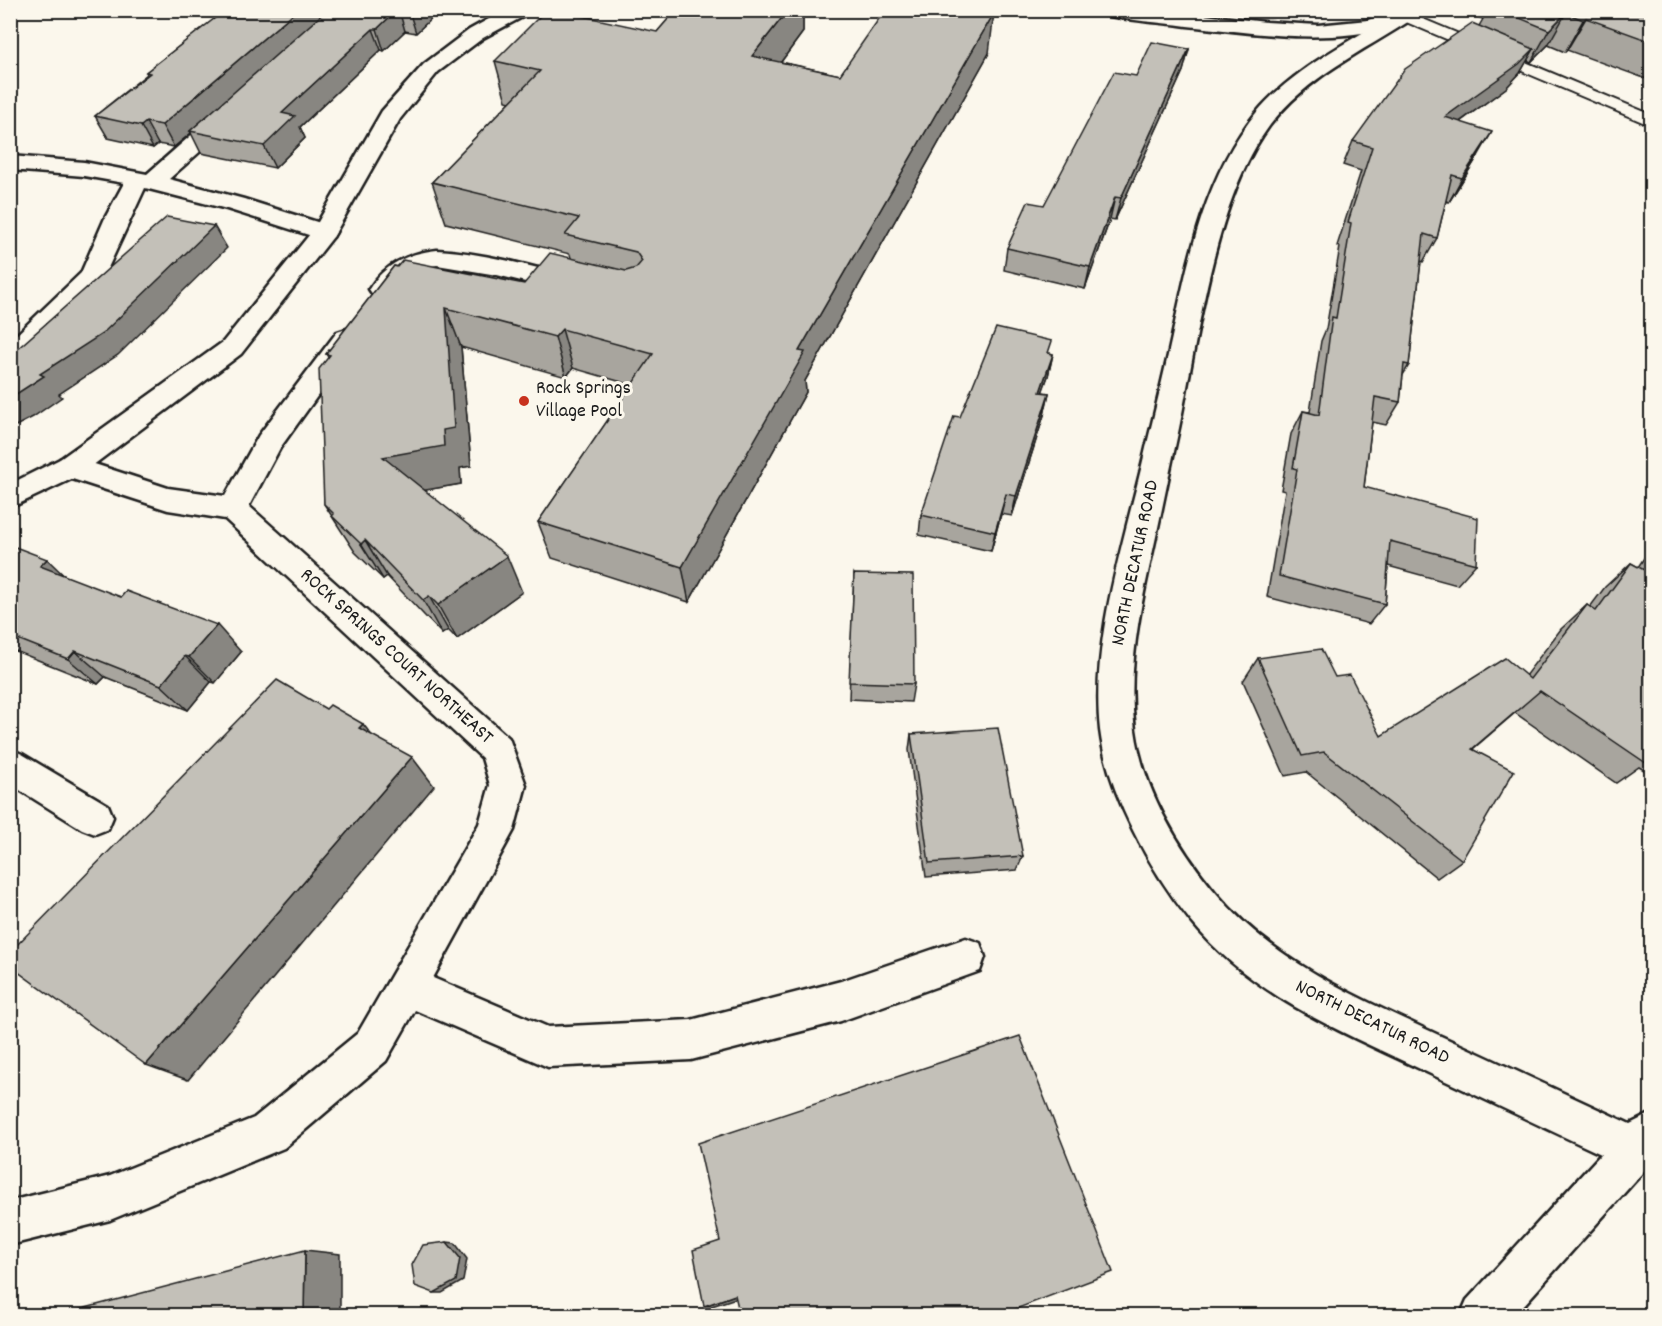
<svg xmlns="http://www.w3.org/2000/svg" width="1662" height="1326" viewBox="0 0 1662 1326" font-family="Dekko,sans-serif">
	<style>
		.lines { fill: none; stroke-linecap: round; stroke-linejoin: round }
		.lane-casing { stroke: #1c1c1c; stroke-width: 4 }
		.street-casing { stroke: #1c1c1c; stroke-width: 5 }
		.secondary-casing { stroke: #1c1c1c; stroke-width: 5 }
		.lane { fill: #fbf7ec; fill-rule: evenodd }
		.street { fill: #fbf7ec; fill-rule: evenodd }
		.secondary { fill: #fbf7ec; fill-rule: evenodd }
		.wall { fill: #a8a59e; stroke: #1c1c1c; stroke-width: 1.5 }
		.shaded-wall { fill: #888681; stroke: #1c1c1c; stroke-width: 1.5 }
		.building { fill: #c3c0b8; stroke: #1c1c1c; stroke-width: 1.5 }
		.poi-dot { fill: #c8321e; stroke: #fbf7ec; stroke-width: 2 }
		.labels { text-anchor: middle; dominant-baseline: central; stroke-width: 6; stroke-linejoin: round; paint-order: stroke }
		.poi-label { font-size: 20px; fill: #1c1c1c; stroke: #fbf7ec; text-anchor: start }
		.street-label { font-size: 20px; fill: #1c1c1c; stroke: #fbf7ec }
	</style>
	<rect width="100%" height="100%" fill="#fbf7ec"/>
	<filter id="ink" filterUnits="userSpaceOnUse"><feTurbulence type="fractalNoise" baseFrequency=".0167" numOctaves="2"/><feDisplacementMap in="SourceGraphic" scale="12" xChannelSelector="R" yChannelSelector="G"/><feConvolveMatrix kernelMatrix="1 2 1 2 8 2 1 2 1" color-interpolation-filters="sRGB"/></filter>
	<g filter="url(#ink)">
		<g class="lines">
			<g class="lane-casing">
				<path id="lane" d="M1404 11 1652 115V126L1399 19 1396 16 1399 13Z"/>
			</g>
			<g class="street-casing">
				<g id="street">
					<path d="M1406 10 1411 12 1414 16 1411 20C1363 51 1305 78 1270 125 1213 201 1198 340 1178 433 1169 474 1161 515 1152 555 1139 613 1127 671 1135 730 1143 789 1178 848 1216 893 1276 964 1361 999 1443 1037 1506 1066 1568 1095 1630 1124L1652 1113V1162L1514 1316H1460L1467 1300 1601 1154C1539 1125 1477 1096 1416 1067 1333 1028 1249 993 1190 920 1150 870 1108 794 1100 730 1090 640 1126 536 1146 448 1155 411 1164 374 1172 337 1188 260 1205 175 1256 113 1293 69 1349 42 1397 12Z"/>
					<path d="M230 106 238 108 241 113 238 118 169 179 244 199 333 227 336 232 333 237 324 240 315 237 227 209 145 188 101 283 20 364 10 366V341L81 273 105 218 124 183 84 176 10 170V156L84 162 147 174 222 108Z"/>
					<path d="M437 250C486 253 535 267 583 280L587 286 583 292 574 294 497 275 437 265 426 267 414 273 391 295 382 297 373 295 369 289C385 264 408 253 437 250Z"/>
					<path d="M346 329 355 332 359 338 280 448 249 506 509 738 526 785 514 830 433 978 548 1027 691 1020 841 981 966 938 980 943 985 957 980 971 841 1021 691 1060 548 1067 415 1010 386 1061 284 1148 110 1220 10 1245V1201L110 1176 254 1118 358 1033 479 824 490 785 482 758 225 519 168 510 60 475 55 467 60 459 70 456 168 488 225 496 259 435 337 332Z"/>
					<path d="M10 749 22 754 108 805 113 817 108 829 95 834 82 829 10 784Z"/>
				</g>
			</g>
			<g class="secondary-casing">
				<g id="secondary">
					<path d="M505 10H531L528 14 483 38 438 72 400 119 333 237 241 354 80 475 10 508V484L60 459 223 342 314 229 382 111 424 64 469 30Z"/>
					<path d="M1098 10H1160L1266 22 1318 25 1368 20 1397 10H1424C1418 19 1402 24 1392 27 1324 45 1255 33 1187 26 1159 22 1129 21 1101 14Z"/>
				</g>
			</g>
			<use href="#lane" class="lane"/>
			<use href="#street" class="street"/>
			<use href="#secondary" class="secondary"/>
		</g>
		<g class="wall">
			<path d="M221 10H440L416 33 405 31 384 51 381 50 300 127 305 138 275 168 201 153 191 133 174 147 158 144 153 148 108 138 95 116 147 74 146 72 222 13Z"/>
			<path d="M676 10H803V32L781 62 840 75 989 53 805 381 806 392 689 602 552 558 538 522 632 385 573 368 566 377 461 347 471 466 460 468 461 484 425 490 522 592 457 639 448 630 442 634 387 576 383 579 355 552 324 504 328 357 326 354 394 266 524 284 571 258 570 254 446 223 432 182 510 102 506 101 495 61 657 32Z"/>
			<path d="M1472 10H1652V81L1567 50 1565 52 1548 45 1531 62 1527 60 1520 73 1506 88 1460 122 1478 156 1449 202 1446 201 1437 238 1423 262 1421 261 1409 365 1403 375 1400 402 1386 425 1372 422 1364 487 1476 564 1457 585 1388 566 1385 604 1369 624 1267 597 1285 491 1281 490 1291 434 1303 411 1310 412 1321 341 1326 329 1340 247 1337 246 1361 171 1343 165 1353 141 1479 26 1483 19 1470 14Z"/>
			<path d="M1189 49 1183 71 1115 220 1110 219 1085 289 1004 270 1007 248 1044 205 1136 76Z"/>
			<path d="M1050 353 1053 354 1048 376 1042 392 1049 393 1044 415 1012 516 1001 514 991 551 919 535 921 515 960 417Z"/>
			<path d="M10 545 65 576 241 652 215 683 211 682 188 710 105 677 98 684 13 650 10 648Z"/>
			<path d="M1652 546V775L1639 767 1616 783 1515 713 1473 749 1462 860 1437 878 1306 772 1285 776 1243 681 1258 658 1335 677 1381 736 1525 676 1561 629 1587 605 1590 607 1605 587 1631 563 1638 567Z"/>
			<path d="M854 574 914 684 911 702 849 699Z"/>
			<path d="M911 734 1023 856 1017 870 926 877 909 750Z"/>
		</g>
		<g class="shaded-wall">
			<path d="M297 10H330L190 131 191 133 174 147 162 125Z"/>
			<path d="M397 10H399L405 31 384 51 377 29Z"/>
			<path d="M410 10H440L416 33 409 11Z"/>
			<path d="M788 10H803V32L755 97 752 56Z"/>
			<path d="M994 13 989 53 805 381 806 392 689 602 682 567 799 351Z"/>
			<path d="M1566 13 1548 45 1531 62 1549 30Z"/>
			<path d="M1586 18 1567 50 1565 52 1583 20Z"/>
			<path d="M373 29 381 50 300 127 305 138 275 168 264 146 282 113Z"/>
			<path d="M1189 49 1183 71 1115 220 1121 198Z"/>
			<path d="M1534 49 1520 73 1506 88 1433 141 1445 117Z"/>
			<path d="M146 122 158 144 153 148 141 126Z"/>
			<path d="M1492 132 1478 156 1449 202 1462 178Z"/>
			<path d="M1115 197 1110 219 1085 289 1090 267Z"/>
			<path d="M214 226 227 248 118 355 59 394 62 397 33 417 10 429V398Z"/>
			<path d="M446 308 461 347 471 466 460 468 461 484 403 494 383 457 443 430Z"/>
			<path d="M562 329 573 368 566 377 555 337Z"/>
			<path d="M1053 354 1048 376 1035 413 1040 392Z"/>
			<path d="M1049 393 1044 415 1012 516 1016 496Z"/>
			<path d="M1006 494 1001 514 991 551 995 532Z"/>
			<path d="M365 540 387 576 383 579 361 544Z"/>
			<path d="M507 556 522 592 457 639 438 605Z"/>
			<path d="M47 559 76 587 40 566Z"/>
			<path d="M429 596 448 630 442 634 423 600Z"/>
			<path d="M217 625 241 652 215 683 189 657Z"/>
			<path d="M75 651 105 677 98 684 68 659Z"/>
			<path d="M185 656 211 682 188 710 161 685Z"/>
			<path d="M363 724 387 755 359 728Z"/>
			<path d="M412 757 434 786 188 1080 146 1065Z"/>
			<path d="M447 1242 455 1243 467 1259 463 1281 442 1293H434Z"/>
			<path d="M305 1250 340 1254V1316H304Z"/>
			<path d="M735 1295 742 1296 712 1306H704Z"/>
		</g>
		<g class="building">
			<path d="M297 10 162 125 146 122 141 126 95 116 150 73 146 72 224 11 221 10Z"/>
			<path d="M327 10H397L377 29H373L282 113 295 116 264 146 190 131Z"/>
			<path d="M546 10H554L657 32 676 10H788L752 56 840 75 885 10H981L994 13 799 351 805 352 682 567 538 522 653 354 562 329 555 337 446 308 454 428 443 430 444 446 383 457 507 556 438 605 429 596 423 600 365 540 361 544 332 516 334 514 324 504 319 369 330 355 326 354 394 266 397 267 403 260 524 284 550 253 626 271 636 268 642 261 636 252 565 235 579 218 432 182 540 71 495 61Z"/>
			<path d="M1500 10H1652V42L1586 18 1583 20 1566 13 1549 30Z"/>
			<path d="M1472 23 1534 49 1519 64 1445 117 1492 132 1462 178 1452 175 1437 238 1424 234 1409 365 1404 364 1400 402 1375 397 1364 487 1478 518 1476 564 1390 541 1385 604 1279 576 1297 469 1293 468 1303 411 1319 415 1332 317 1336 318 1351 223 1348 222 1372 147 1353 141 1405 69Z"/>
			<path d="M1152 42 1189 49 1121 198 1115 197 1090 267 1007 248 1028 202 1044 205 1114 72 1136 76Z"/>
			<path d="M167 217 214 226 102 334 40 374 44 376 10 398V346L16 350Z"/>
			<path d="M996 328 1052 341 1048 353 1053 354 1040 392 1049 393 1016 496 1006 494 995 532 921 515 954 416 960 417Z"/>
			<path d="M10 545 47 559 40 566 121 597 126 591 217 625 189 657 185 656 161 685 75 651 68 659 10 636Z"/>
			<path d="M1652 562V755L1646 763 1540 691 1472 749 1514 771 1462 860 1324 752 1302 756 1258 658 1321 649 1335 677 1350 675 1381 736 1505 658 1530 679 1587 605 1596 611 1631 563 1646 571Z"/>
			<path d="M854 574 913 575 914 684 849 682Z"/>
			<path d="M277 680 326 709 330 705 363 724 359 728 412 757 146 1065 10 966V952Z"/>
			<path d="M998 728 1023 856 929 863 911 734Z"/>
			<path d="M1020 1036 1113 1272 997 1316H740L735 1295 704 1306 693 1250 720 1241 698 1143Z"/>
			<path d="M447 1242 460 1258 456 1281 434 1293 415 1286 412 1265 423 1245Z"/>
			<path d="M305 1250 304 1316H55Z"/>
		</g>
	</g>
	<circle class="poi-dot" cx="524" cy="401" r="6"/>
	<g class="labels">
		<g class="poi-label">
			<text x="536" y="389">Rock Springs<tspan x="536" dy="23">Village Pool</tspan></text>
		</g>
		<g class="street-label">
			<text transform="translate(1136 563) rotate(-78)">NORTH DECATUR ROAD</text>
			<text transform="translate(396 657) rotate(42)">ROCK SPRINGS COURT NORTHEAST</text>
			<text transform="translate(1372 1023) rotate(26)">NORTH DECATUR ROAD</text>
		</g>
	</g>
	<rect width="1662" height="1326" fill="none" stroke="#fbf7ec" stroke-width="36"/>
	<rect x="18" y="18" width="1626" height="1290" fill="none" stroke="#1c1c1c" stroke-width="2" filter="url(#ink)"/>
</svg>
